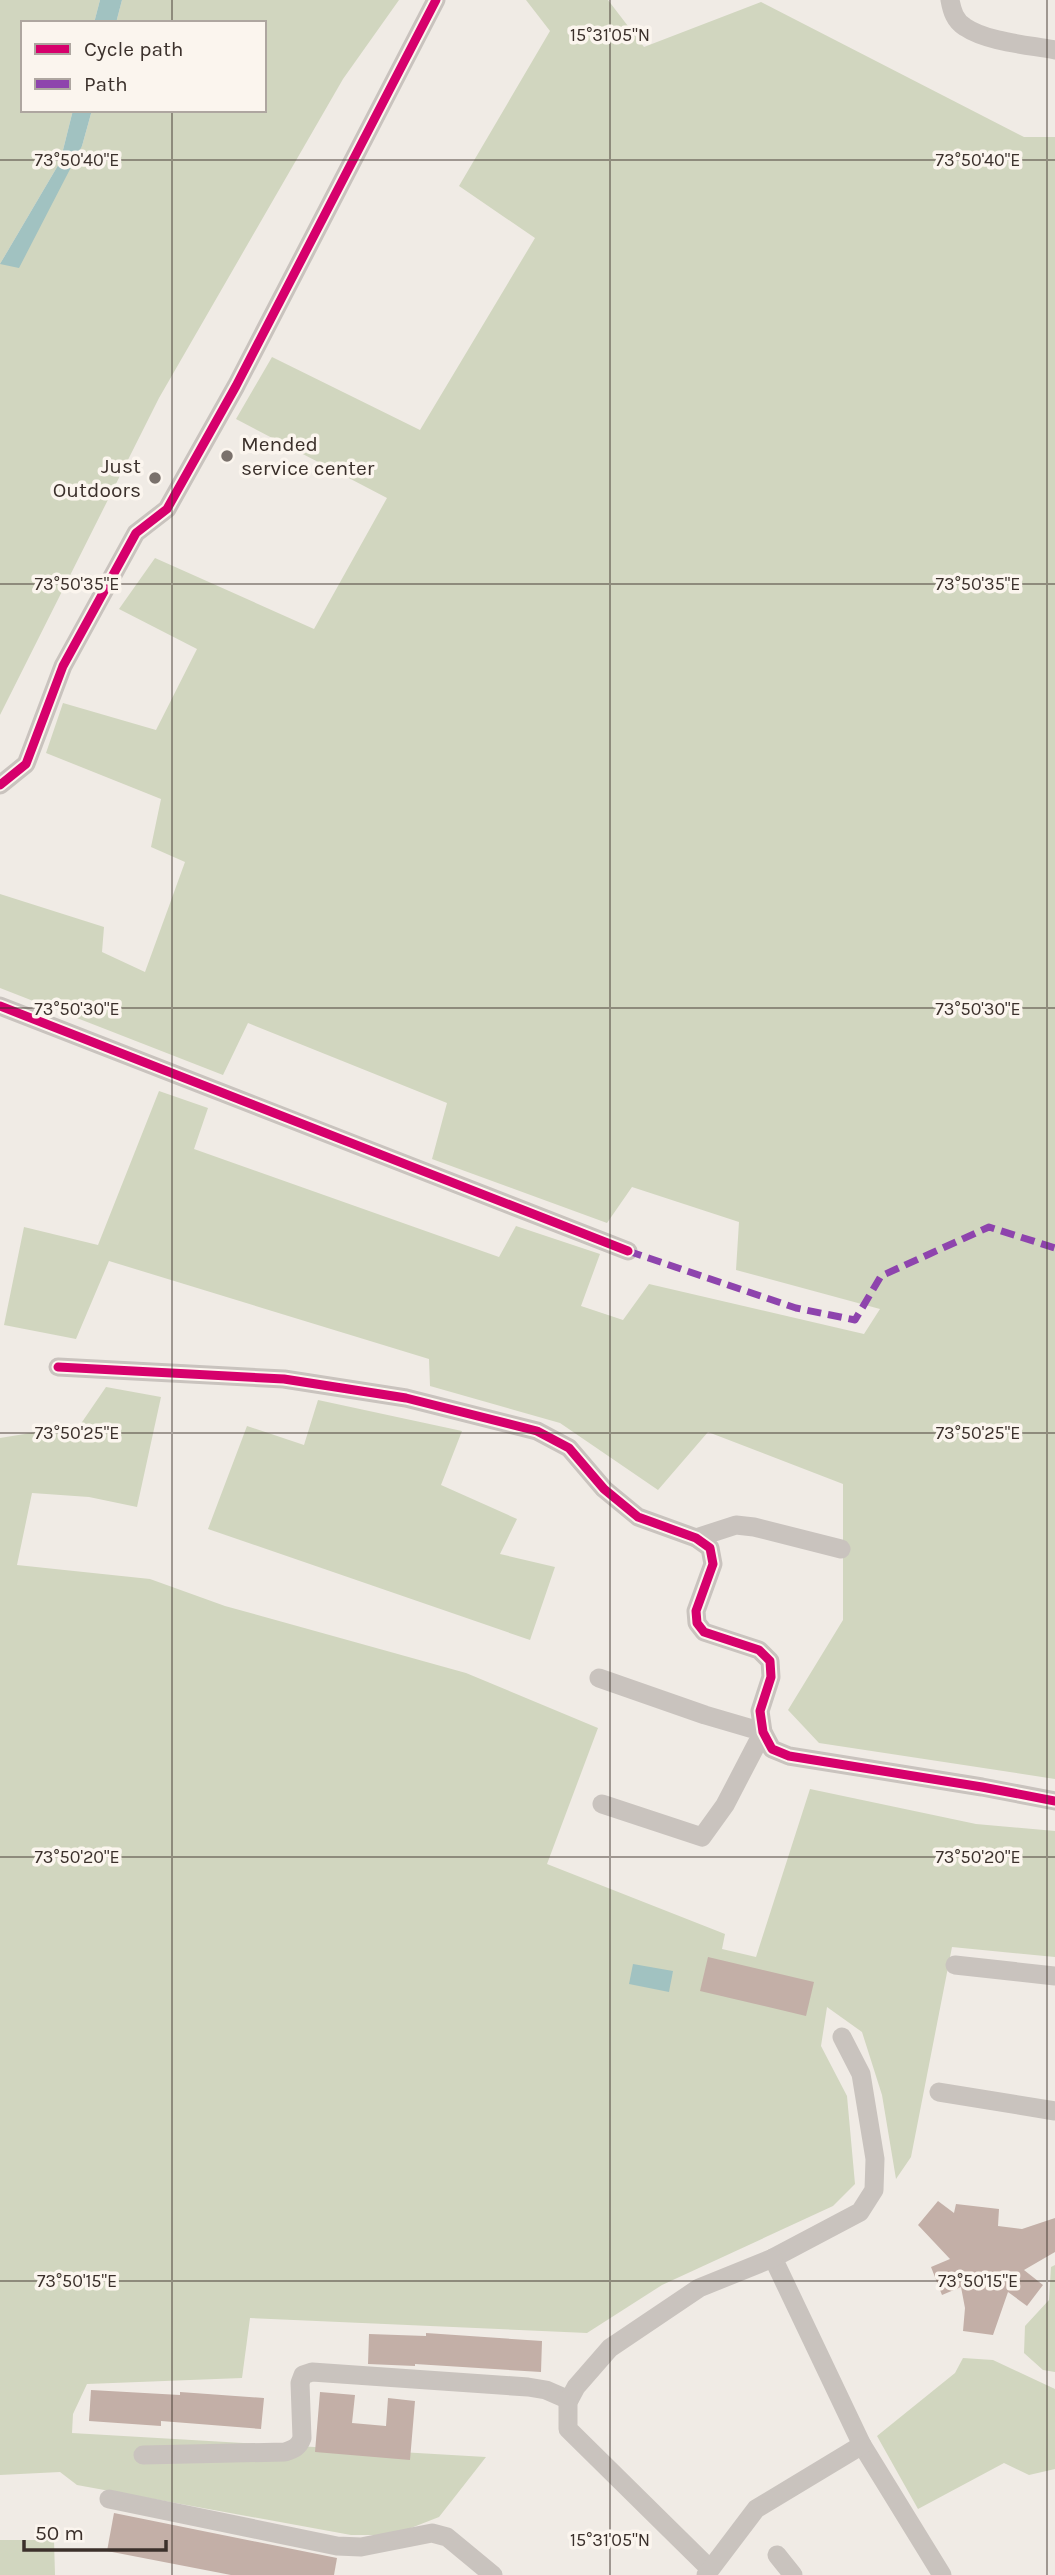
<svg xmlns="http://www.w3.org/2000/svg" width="1055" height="2575" viewBox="0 0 1055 2575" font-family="Karla,sans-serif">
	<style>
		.green { fill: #d1d6bf }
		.water { fill: #a1c2c1 }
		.building { fill: #c3afa7 }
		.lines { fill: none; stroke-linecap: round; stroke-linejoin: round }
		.minor { stroke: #c9c3be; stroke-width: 19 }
		.quiet { stroke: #8e44ad; stroke-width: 7; stroke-dasharray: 14 7; stroke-linecap: butt }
		.cycleway-casing { stroke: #fbf5ee; stroke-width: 13 }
		.cycleway { stroke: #d6006c; stroke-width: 9 }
		.ticks { fill: none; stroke: #3b302b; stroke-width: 2; stroke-opacity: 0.45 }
		.poi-dot { fill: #7a716c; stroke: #fbf5ee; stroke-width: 2.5 }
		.labels { text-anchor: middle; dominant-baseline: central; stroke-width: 7; stroke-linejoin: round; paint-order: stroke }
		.poi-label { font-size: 21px; fill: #3b302b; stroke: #fbf5ee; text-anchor: start }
		.ticks-label { font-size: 18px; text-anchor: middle; fill: #3b302b; stroke: #fbf5ee; stroke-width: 7; stroke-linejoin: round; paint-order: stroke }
	</style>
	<rect width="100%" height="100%" fill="#f0ebe5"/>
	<g class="green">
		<path d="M0 0H100L94 23H23V110H73L60 162 0 264 82 146 92 110H264V23H116L122 0H399L343 79 159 398 0 715Z"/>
		<path d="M526 0H608L644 47 761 2 1024 137H1055V1779L819 1743 788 1710 843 1620V1484L708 1432 658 1490 560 1423 430 1386 429 1359 109 1261 76 1339 4 1325 24 1227 98 1245 159 1091 208 1108 194 1149 499 1257 516 1226 600 1254 581 1306 623 1320 649 1284 864 1334 880 1309 736 1270 739 1222 632 1187 607 1223 432 1159 447 1103 248 1023 223 1075 0 988V894L104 927 102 952 145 972 185 862 151 847 161 799 46 753 63 703 156 730 197 649 119 609 155 558 314 629 387 498 236 419 272 357 420 430 535 238 459 186 550 31Z"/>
		<path d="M106 1387 161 1397 137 1507 89 1497 32 1493 17 1565 150 1579 225 1606 466 1673 598 1728 547 1864 725 1934 722 1949 756 1957 810 1789 976 1824 1055 1831V1957L952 1947 911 2157 896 2179 882 2095 862 2032 827 2007 821 2046 847 2096 855 2184 833 2206 662 2285 587 2333 250 2318 242 2378 87 2384 73 2414 72 2433 486 2457 439 2517 393 2535H351L77 2485 60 2472 0 2475V1438L80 1425Z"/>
		<path d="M318 1400 462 1431 441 1485 517 1519 500 1554 555 1567 530 1640 208 1529 247 1426 304 1445Z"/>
		<path d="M1055 2265V2372L1043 2370 1024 2353 1025 2326 1049 2300 1051 2267Z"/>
		<path d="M963 2358 993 2360 1055 2389V2469L1029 2475 1004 2463 918 2509 877 2436 955 2373Z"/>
		<path d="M0 2540H54L55 2575H0Z"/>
	</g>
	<g class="water">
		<path d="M100 0H122L116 23H94Z"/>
		<path d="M73 110H92L82 146 19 268 0 264 60 162Z"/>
		<path d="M633 1964 673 1971 669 1992 629 1984Z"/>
	</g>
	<g class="building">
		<path d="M708 1957 814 1982 806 2016 700 1991Z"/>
		<path d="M938 2201 954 2213 956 2204 999 2209 998 2226 1022 2229 1055 2218V2252L1024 2270 1043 2285 1027 2306 1008 2292 993 2335 963 2331 965 2308 961 2287 942 2295 931 2267 950 2259 918 2225Z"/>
		<path d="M426 2333 542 2341 541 2372 415 2364V2366L368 2364 369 2334 426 2336Z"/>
		<path d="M91 2390 180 2395V2392L264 2398 261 2429 161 2421V2426L89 2421Z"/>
		<path d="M320 2392 355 2395 352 2423 386 2426 388 2398 415 2401 410 2460 315 2452Z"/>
		<path d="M114 2513 337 2558 334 2575H231L107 2551Z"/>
	</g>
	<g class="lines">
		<g class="minor">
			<path d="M950 0C952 11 955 21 965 27 987 42 1029 45 1055 50"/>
			<path d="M0 785 26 764 63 666 136 533 167 509 236 386 436 0"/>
			<path d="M0 1006 628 1251"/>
			<path d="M58 1367 284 1379 406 1398 537 1431 569 1448 604 1489 638 1517 696 1538 710 1548 713 1564 696 1611 697 1623 704 1632 759 1650 770 1661 771 1677 760 1711 763 1732 772 1749 789 1756 982 1787 1055 1801"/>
			<path d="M696 1538 736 1525 754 1527 841 1549"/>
			<path d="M599 1678 705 1715 763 1732 725 1805 702 1837 602 1804"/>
			<path d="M955 1965 1055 1976"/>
			<path d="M842 2037 861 2074 875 2159 874 2190 860 2212 773 2258 862 2445 942 2575"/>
			<path d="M939 2092 1055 2111"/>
			<path d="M143 2455 285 2452C294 2449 299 2447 302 2438L300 2383 303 2375 312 2372 528 2387 546 2390 569 2400"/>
			<path d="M109 2499 337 2546 361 2547 432 2533 447 2537 493 2575"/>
			<path d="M777 2555 793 2575"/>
			<path d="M710 2569 568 2429V2402L576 2387 610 2348 699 2288 773 2258"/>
			<path d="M706 2575 756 2509 862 2445"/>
		</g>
		<path class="quiet" d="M628 1251 796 1308 855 1320 881 1276 989 1227 1055 1248"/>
		<g class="cycleway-casing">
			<g id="cycleway">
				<path d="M0 785 26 764 63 666 136 533 167 509 236 386 436 0"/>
				<path d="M0 1006 628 1251"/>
				<path d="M58 1367 284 1379 406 1398 537 1431 569 1448 604 1489 638 1517 696 1538 710 1548 713 1564 696 1611 697 1623 704 1632 759 1650 770 1661 771 1677 760 1711 763 1732 772 1749 789 1756 982 1787 1055 1801"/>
			</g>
		</g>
		<use href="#cycleway" class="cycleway"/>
	</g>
	<path class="ticks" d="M172 0V23M610 0V2575M1047 0V2575M172 110V2575M0 160H1055M0 584H1055M0 1008H1055M0 1433H1055M0 1857H1055M0 2281H1055"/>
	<g class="poi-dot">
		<circle cx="227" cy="456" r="7"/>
		<circle cx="155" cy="478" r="7"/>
	</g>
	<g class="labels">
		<g class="poi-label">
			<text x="241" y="444">Mended<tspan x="241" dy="24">service center</tspan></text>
			<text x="141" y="466" text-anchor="end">Just<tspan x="141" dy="24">Outdoors</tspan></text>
		</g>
	</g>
	<g class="ticks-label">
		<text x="610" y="41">15°31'05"N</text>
		<text x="978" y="166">73°50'40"E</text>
		<text x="77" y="166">73°50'40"E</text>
		<text x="978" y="590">73°50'35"E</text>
		<text x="77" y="590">73°50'35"E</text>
		<text x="978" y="1015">73°50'30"E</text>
		<text x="77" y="1015">73°50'30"E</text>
		<text x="77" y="1439">73°50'25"E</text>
		<text x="978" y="1439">73°50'25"E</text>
		<text x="978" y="1863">73°50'20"E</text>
		<text x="77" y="1863">73°50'20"E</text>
		<text x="77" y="2287">73°50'15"E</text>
		<text x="978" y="2287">73°50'15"E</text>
		<text x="610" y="2546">15°31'05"N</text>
	</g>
	<rect x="21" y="21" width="245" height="91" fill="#fbf5ee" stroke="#aea6a0" stroke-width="2"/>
	<rect x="35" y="44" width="35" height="10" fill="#d6006c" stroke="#aea6a0" stroke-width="2"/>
	<text x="84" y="56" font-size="21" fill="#3b302b">Cycle path</text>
	<rect x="35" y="79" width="35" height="10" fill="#8e44ad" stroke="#aea6a0" stroke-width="2"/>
	<text x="84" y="91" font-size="21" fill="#3b302b">Path</text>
	<path d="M24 2540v10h142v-10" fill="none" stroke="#3b302b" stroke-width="3.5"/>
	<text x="35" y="2540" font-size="21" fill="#3b302b" stroke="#fbf5ee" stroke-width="5" paint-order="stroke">50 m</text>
</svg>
